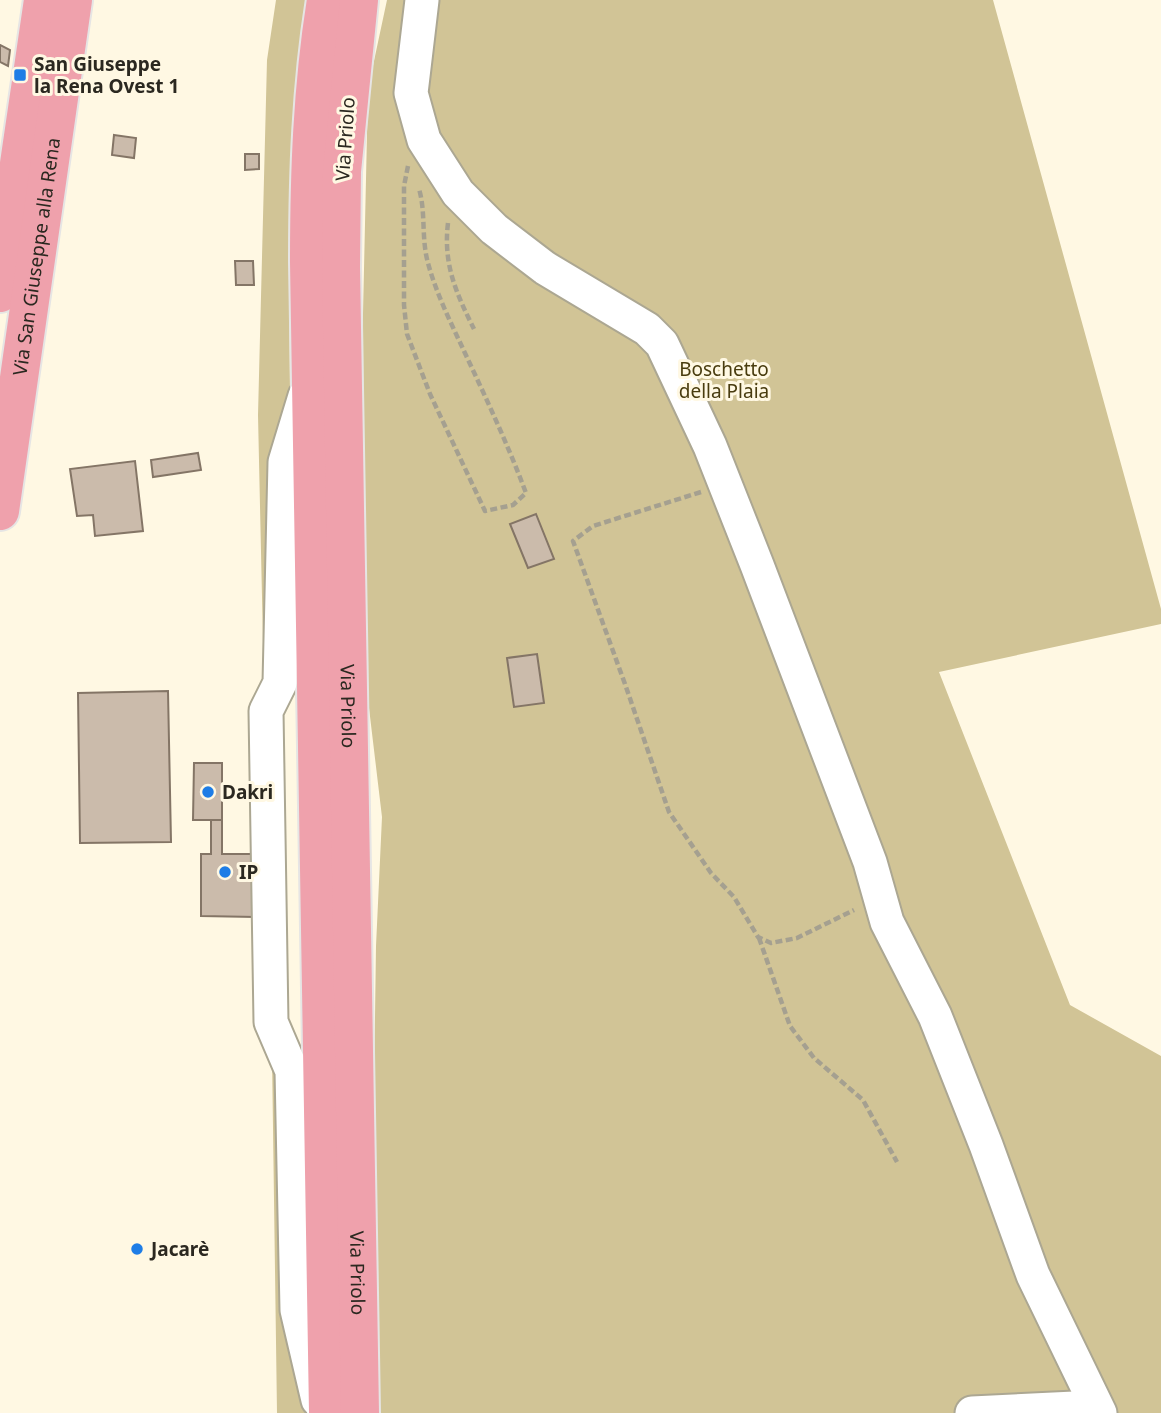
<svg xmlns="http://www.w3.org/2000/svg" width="1161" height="1413" viewBox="0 0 1161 1413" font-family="'Noto Sans',sans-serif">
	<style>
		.green { fill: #d1c496 }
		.building { fill: #cbbbab; stroke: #847566; stroke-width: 2 }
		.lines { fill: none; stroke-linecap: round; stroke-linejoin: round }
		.minor-casing { stroke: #aca792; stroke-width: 37 }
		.major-casing { stroke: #e6e5e4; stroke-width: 42 }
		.path { stroke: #a5a090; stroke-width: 4.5; stroke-dasharray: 7 3.5; stroke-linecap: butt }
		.minor { stroke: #fff; stroke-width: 33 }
		.major { stroke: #efa1ac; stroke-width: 38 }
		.poi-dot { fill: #1e7de6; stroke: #fff8e3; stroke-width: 2.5 }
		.labels { text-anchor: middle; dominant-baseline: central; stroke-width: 6; stroke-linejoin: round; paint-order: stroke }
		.poi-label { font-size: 19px; font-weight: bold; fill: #2b2820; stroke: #fff8e3; text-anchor: start }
		.street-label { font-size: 19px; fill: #2b2820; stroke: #fff8e3 }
		.park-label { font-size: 19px; fill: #493c0f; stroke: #fff8e3 }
	</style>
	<rect width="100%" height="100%" fill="#fff8e3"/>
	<g class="green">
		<path d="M276 0H307L292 150 289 264 290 399 264 688 258 415 267 60Z"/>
		<path d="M387 0H993L1161 609V624L939 672 1070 1005 1161 1056V1413H379L373 1161 376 946 382 817 364 666 363 314 368 89Z"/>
		<path d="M272 1056 282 1076 289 1311 306 1413H277Z"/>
	</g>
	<g class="building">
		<path d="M0 45 10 50 8 66 0 62Z"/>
		<path d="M114 135 136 138 134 158 112 155Z"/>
		<path d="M245 154H259V169L245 170Z"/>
		<path d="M235 261H253L254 285H236Z"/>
		<path d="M198 453 201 470 153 477 151 460Z"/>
		<path d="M135 461 143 531 95 536 93 515 77 516 70 469Z"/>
		<path d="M536 514 554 559 528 568 510 524Z"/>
		<path d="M537 654 544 703 514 707 507 658Z"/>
		<path d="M168 691 171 842 80 843 78 693Z"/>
		<path d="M194 763H222V820H193Z"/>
		<path d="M211 820H222V854H262V917L201 916V854H211Z"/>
	</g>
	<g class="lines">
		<g class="minor-casing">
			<g id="minor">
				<path d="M422 0 411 93 424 140 458 193 494 229 545 268 647 329 662 344 710 446 757 565 870 862 887 922 935 1016 986 1145 1033 1275 1100 1413"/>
				<path d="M305 396 285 462 280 683 266 711 271 1022 292 1071 297 1310 318 1400"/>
				<path d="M972 1413 1096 1407"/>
			</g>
		</g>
		<g class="major-casing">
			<g id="major">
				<path d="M326 0C312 87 309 174 309 262L328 1413"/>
				<path id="s1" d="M359 0 342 171 341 267 360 1413"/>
				<path d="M0 293 43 0"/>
				<path id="s2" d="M0 511 73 0"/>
			</g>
		</g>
		<g class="path">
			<path d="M408 166 404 186V305L407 334 430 394 485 511 513 505 526 493C508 445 486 398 464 351 451 323 436 293 428 263 421 238 426 212 419 189"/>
			<path d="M448 223C443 264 456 293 474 329"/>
			<path d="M701 492 593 526 573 541 625 684 669 812 711 873 734 897 758 937 771 943 797 938 854 910"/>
			<path d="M759 938 790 1026 814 1058 863 1100 897 1162"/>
		</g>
		<use href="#minor" class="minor"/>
		<use href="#major" class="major"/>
	</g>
	<g class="poi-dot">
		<rect x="13" y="68" width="14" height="14" rx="3.5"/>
		<circle cx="208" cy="792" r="7"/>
		<circle cx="225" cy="872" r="7"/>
		<circle cx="137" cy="1249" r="7"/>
	</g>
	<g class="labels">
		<g class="poi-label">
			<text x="34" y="64">San Giuseppe<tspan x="34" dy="22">la Rena Ovest 1</tspan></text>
			<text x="222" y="792">Dakri</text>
			<text x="239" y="872">IP</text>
			<text x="151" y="1249">Jacarè</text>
		</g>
		<g class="street-label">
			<text transform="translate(345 139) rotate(-86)">Via Priolo</text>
			<text stroke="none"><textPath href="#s2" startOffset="257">Via San Giuseppe alla Rena</textPath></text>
			<text stroke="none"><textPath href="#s1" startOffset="707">Via Priolo</textPath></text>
			<text stroke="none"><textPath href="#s1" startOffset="1274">Via Priolo</textPath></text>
		</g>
		<g class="park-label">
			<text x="724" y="369">Boschetto<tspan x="724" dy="22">della Plaia</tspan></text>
		</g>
	</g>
</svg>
